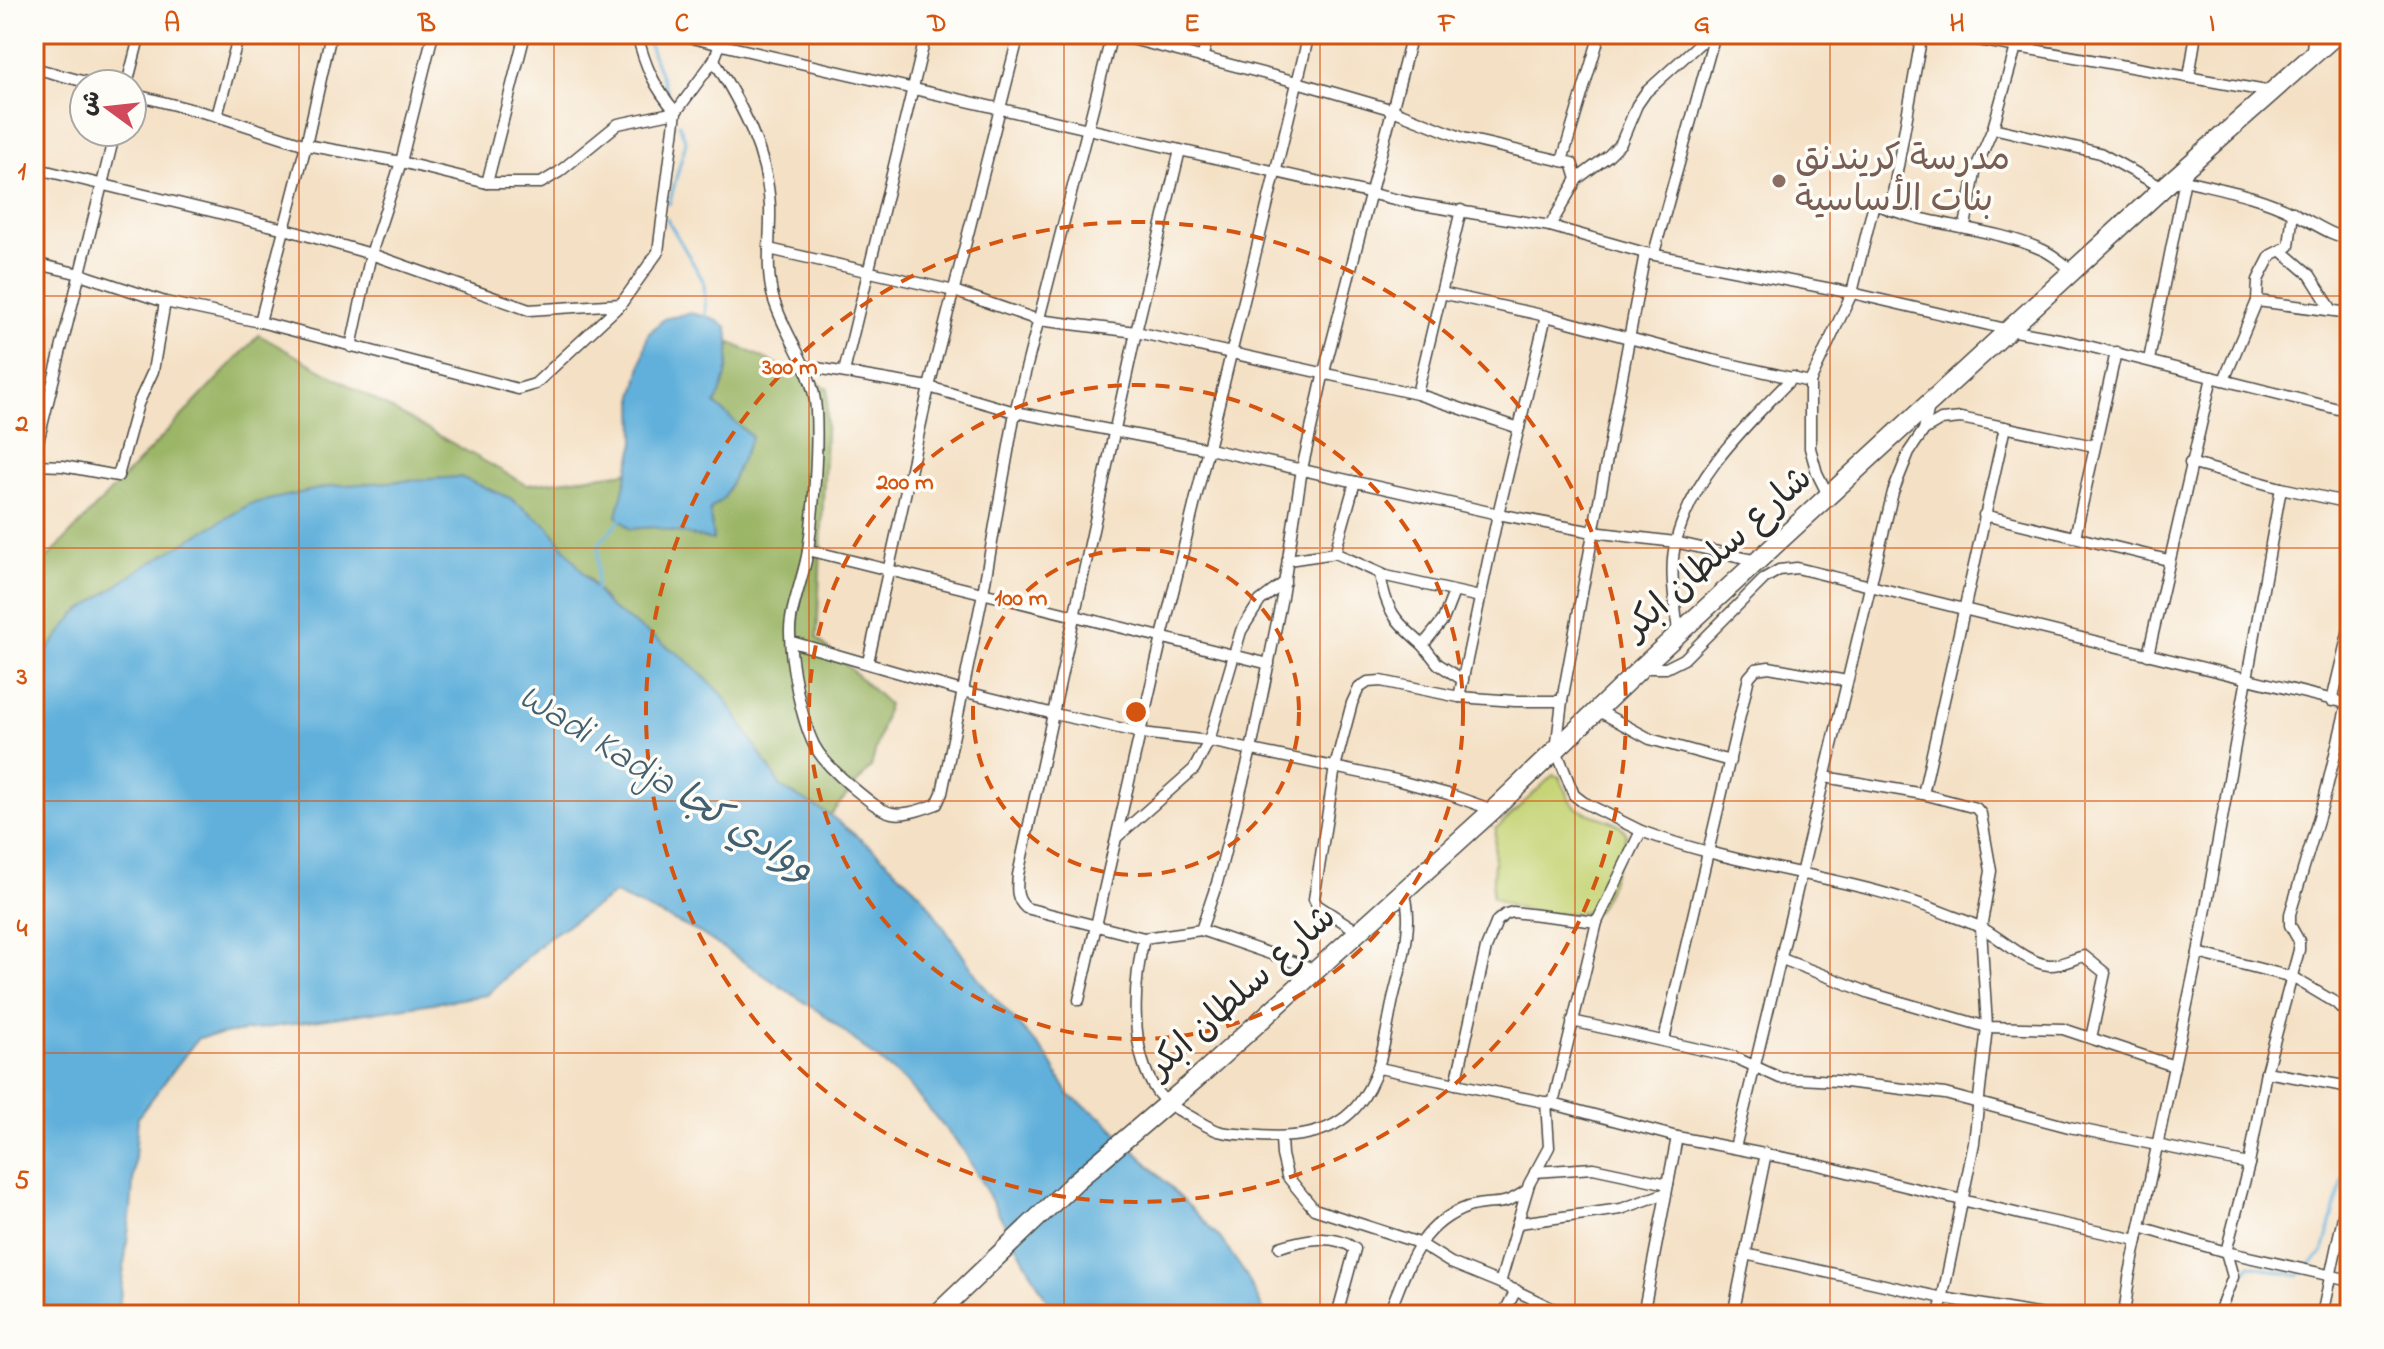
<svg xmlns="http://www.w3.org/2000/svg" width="2384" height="1349" viewBox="0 0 2384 1349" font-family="'Indie Flower','Playpen Sans Arabic',sans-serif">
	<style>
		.green { fill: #c6d476; stroke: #788050; stroke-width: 2 }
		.forest { fill: #9cb667; stroke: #647049; stroke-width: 2 }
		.water { fill: #61b0db; stroke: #466e83; stroke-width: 2 }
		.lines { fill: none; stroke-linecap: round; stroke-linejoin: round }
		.stream { stroke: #61b0db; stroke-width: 3 }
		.street-casing { stroke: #494642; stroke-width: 13 }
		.highway-casing { stroke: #494642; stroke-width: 21 }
		.street { stroke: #fff; stroke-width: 10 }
		.highway { stroke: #fff; stroke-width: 18 }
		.grid { fill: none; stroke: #d5540f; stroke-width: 2; stroke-opacity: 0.55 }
		.ring { fill: none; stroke: #d5540f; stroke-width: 4; stroke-dasharray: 14 10 }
		.education-dot { fill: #8d6e63; stroke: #fdfcf7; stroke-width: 3 }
		.labels { text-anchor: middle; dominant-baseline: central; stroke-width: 7; stroke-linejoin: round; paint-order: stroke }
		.education-label { font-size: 36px; fill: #785e54; stroke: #fdfcf7; text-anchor: start }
		.street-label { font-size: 36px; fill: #2b2b2b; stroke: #fdfcf7 }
		.water-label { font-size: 38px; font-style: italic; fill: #416071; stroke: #fdfcf7 }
		.centre { fill: #d5540f; stroke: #fdfcf7; stroke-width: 4 }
		.ring-label { font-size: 24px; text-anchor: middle; font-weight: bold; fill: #d5540f; stroke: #fdfcf7; stroke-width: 7; stroke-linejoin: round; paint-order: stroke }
		.neatline { fill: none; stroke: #d5540f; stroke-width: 3 }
		.grid-label { font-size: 26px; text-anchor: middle; font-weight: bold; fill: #d5540f }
	</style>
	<rect width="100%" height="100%" fill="#fdfcf7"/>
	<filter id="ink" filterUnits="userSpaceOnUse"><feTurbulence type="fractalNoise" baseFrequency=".0125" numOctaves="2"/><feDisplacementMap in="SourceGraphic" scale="16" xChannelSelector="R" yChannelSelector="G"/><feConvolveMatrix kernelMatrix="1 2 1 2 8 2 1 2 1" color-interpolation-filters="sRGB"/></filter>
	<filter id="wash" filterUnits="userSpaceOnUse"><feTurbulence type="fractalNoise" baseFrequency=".006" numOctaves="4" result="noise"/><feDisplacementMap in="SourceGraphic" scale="32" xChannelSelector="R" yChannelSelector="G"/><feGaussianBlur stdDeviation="1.8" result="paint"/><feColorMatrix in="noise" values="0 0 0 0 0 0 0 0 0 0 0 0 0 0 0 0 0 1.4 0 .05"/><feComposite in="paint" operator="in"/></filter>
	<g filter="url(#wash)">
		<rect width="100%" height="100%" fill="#f4e0c4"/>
		<path class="green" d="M1553 775 1560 777C1563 785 1566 795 1571 802 1584 820 1617 814 1627 835L1608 890 1597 911C1561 916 1525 916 1492 897L1496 829Z"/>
		<path class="forest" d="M259 335 527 485 628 472 617 516 630 529 654 527 713 540 710 509 724 498 751 437 715 404 731 343 828 388 817 638 888 704 871 767 830 815 782 788 722 694 683 657 609 607 589 578 460 477 332 486 142 568 75 615 34 668V572Z"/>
		<g class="water">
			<path d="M690 313 712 318 727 327C733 351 727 383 715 404L752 437 724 498 710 509 713 540 654 527 630 529 617 516 635 442 634 396 648 334 664 319Z"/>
			<path d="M460 477 510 498 548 526 609 607 683 657 722 694 782 788 830 815 879 854 922 895 983 985 1047 1056 1069 1095 1105 1120 1220 1238 1246 1275 1266 1315H1055L964 1151 908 1084 824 1015 700 933 615 894 546 939 487 995 198 1038 138 1117 131 1210 118 1315H34V668L75 615 142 568 250 504 332 486Z"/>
		</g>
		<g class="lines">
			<g class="stream">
				<path d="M645 34 668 94"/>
				<path d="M669 204 686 142 679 124"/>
				<path d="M667 219 704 282 706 317"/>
				<path d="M596 590 599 544 621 519"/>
				<path d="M2306 1268 2323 1252 2350 1155"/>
				<path d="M2232 1291 2250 1265 2298 1276 2301 1273"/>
			</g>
		</g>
	</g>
	<g filter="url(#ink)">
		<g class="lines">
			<g class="street-casing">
				<g id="street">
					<path d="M674 34 1416 204 1550 226 1645 253 1852 293 2010 330 2064 340 2350 412"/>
					<path d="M1944 34 2272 92"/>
					<path d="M2022 48 2024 34"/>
					<path d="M2311 56 2314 34"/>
					<path d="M1202 58 1209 34"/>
					<path d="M714 60C742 106 767 151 770 206 771 235 765 269 773 297 784 336 814 369 816 410 818 450 814 510 808 550 805 574 789 610 790 633 790 662 801 719 814 745 822 760 838 775 851 786 887 816 891 821 937 804L942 793 983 593 1015 412 1112 34 1297 82 1390 109 1463 138 1562 161"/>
					<path d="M34 68 93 84"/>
					<path d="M2189 77 2196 34"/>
					<path d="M127 84 140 34"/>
					<path d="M132 94 217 116 306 145 401 162 487 183H541L559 172 618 124 676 112 714 60 724 34"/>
					<path d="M217 116 239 34"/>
					<path d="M1993 128 2100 153 2163 188"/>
					<path d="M1180 150 1136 332 1018 875C1017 888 1015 898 1026 908L1144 938 1201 930 1217 883 1251 750 1282 597 1302 469 1324 372 1412 34"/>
					<path d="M34 168 285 229 371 254 529 310 621 304"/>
					<path d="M1577 179 1608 156 1621 143 1637 105 1646 92 1710 34"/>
					<path d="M2185 180C2221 189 2260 196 2293 213 2313 222 2329 235 2350 239"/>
					<path d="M487 183 525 34"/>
					<path d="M1890 210 1922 34"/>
					<path d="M1550 226 1577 179 1572 163 1562 161 1600 34"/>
					<path d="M1965 226 1976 168 1993 128 2016 47"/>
					<path d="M769 249 954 291 1038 320 1136 332 1417 394 1519 428"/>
					<path d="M2282 251 2310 275 2332 310"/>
					<path d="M1654 253 1715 34"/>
					<path d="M34 263 80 274 165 302 260 322 518 389 535 384 621 304 658 252 676 112C654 87 645 66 637 34"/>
					<path d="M1441 293 1546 316 1498 514 1459 697"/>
					<path d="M2257 301 2350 313"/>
					<path d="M1546 316 1712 360 1810 382 1852 293 1874 203C1927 227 1989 226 2043 250 2054 255 2064 264 2073 271"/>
					<path d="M260 322 306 145 331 34"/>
					<path d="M351 347 371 254 401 162 433 34"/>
					<path d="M2149 360 2187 169"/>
					<path d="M805 366 929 387 1015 412 1209 449 1498 514 1593 532 1675 542 1758 561"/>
					<path d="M844 372 926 34"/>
					<path d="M2224 380 2257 301 2258 280 2271 255 2289 246 2293 212"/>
					<path d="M1810 382V448L1817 473 1829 497"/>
					<path d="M1417 394 1461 210"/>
					<path d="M1924 430 1941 420 1961 418 2094 446"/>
					<path d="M34 458 115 132"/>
					<path d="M2190 463 2281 488 2350 503"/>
					<path d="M34 465 63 466 118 476 138 404 153 371 165 302"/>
					<path d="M1984 515 2168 560"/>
					<path d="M2075 537 2116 352"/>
					<path d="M808 550 1269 664"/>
					<path d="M1335 553 1355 482"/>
					<path d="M1288 560 1335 553 1386 576 1480 597"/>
					<path d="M1380 574C1386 611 1395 621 1423 645"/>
					<path d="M1454 592 1443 620 1423 645 1438 664 1463 680"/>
					<path d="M1678 634C1676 606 1668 570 1676 541 1694 473 1746 426 1793 377"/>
					<path d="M792 642 962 691 1054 714 1142 733 1209 741 1396 780 1448 794 1493 810"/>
					<path d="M2148 655 2212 377"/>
					<path d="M868 662 929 387 1019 34"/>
					<path d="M1643 668H1666L1684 659 1765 578 1779 570 1797 568 2350 704"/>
					<path d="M2332 701 2350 625"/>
					<path d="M1597 710 1650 739 1730 761"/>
					<path d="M1825 777 1923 794 1976 808 1981 814 1991 871 1981 928 1987 1027 1974 1143 1939 1315"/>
					<path d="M1923 794 2005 427"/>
					<path d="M1641 831 1583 802 1574 795 1556 750 1562 701 1645 253"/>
					<path d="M1117 837 1194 769 1209 741 1241 631 1260 601 1285 582"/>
					<path d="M1201 930 1317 970"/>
					<path d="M1359 932 1317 905 1314 899 1335 767 1352 703 1359 688 1368 682 1381 681 1459 697 1515 701H1562"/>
					<path d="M1144 938C1133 984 1129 1051 1157 1092 1165 1103 1175 1108 1186 1114 1196 1120 1207 1127 1218 1131 1228 1134 1239 1134 1248 1135 1286 1139 1329 1138 1356 1107 1382 1077 1385 1036 1393 999 1401 965 1415 925 1404 891"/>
					<path d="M2198 953 2292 977 2336 1003 2350 1017"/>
					<path d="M1782 959 1870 993 1987 1027 2063 1029 2174 1066"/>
					<path d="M1079 1000 1162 637 1309 34"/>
					<path d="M1572 1021 1734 1057 1780 1078 1837 1081 1945 1094 2069 1127 2249 1164"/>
					<path d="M1664 1040 1749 677 1756 669 1769 667 1847 681"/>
					<path d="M1379 1068 1553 1104 1677 1137 1810 1163 2036 1218 2137 1240"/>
					<path d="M2266 1072 2350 1087"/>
					<path d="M1456 1084 1486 948 1497 921 1506 914 1513 912 1597 922 1641 831C1742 869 1852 875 1952 916 1961 919 1971 923 1980 927 2002 938 2024 962 2049 965 2060 966 2072 959 2084 956L2105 973 2091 1038"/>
					<path d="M1553 1104 1597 922"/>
					<path d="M1281 1139 1282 1155 1287 1176 1314 1209 1419 1243 1451 1263 1500 1283 1566 1315"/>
					<path d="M1735 1148 1893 492 1909 452 1924 430 1929 405"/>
					<path d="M1535 1172 1593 1168 1668 1184"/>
					<path d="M1519 1223 1621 1209 1666 1193"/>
					<path d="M2140 1227 2226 1252 2350 1280"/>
					<path d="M1280 1247C1303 1239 1335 1233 1355 1249L1337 1315"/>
					<path d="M1745 1254 1943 1298 2042 1315"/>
					<path d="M1500 1283 1529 1184 1549 1147 1546 1102"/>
					<path d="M1388 1315C1407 1271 1417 1225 1468 1207 1495 1199 1499 1210 1527 1190"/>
					<path d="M1503 1315 1516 1290"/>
					<path d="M1643 1315 1677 1137"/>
					<path d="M1733 1315 1766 1153"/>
					<path d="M2124 1315 2129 1278 2198 953 2281 488"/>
					<path d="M2218 1315 2233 1277 2226 1252 2249 1164 2266 1072 2299 950V941L2290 925V914L2324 800 2347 704"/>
					<path d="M2322 1315 2350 1184"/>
				</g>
			</g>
			<g class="highway-casing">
				<path id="highway" d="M936 1315 1076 1181 1196 1079 1493 810 1641 668 2163 188 2337 34"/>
			</g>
			<use href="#street" class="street"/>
			<use href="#highway" class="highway"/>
		</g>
	</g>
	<path class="grid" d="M299 34V1315M554 34V1315M809 34V1315M1064 34V1315M1320 34V1315M1575 34V1315M1830 34V1315M2085 34V1315M34 296H2350M34 548H2350M34 801H2350M34 1053H2350"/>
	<g class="ring">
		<circle cx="1136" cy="712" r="163"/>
		<circle cx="1136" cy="712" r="327"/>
		<circle cx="1136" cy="712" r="490"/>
	</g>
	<circle class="education-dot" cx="1779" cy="181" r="8"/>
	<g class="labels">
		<g class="education-label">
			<text x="1795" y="160">مدرسة كريندنق<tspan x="1795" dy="41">بنات الأساسية</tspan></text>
		</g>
		<g class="street-label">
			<text transform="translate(1719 554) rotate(-42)">شارع سلطان ابكر</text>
			<text transform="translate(1243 993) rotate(-42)">شارع سلطان ابكر</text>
		</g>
		<g class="water-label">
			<text transform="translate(666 785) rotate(32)">Wadi Kadja ووادي كجا</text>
		</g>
	</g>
	<circle cx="1136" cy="712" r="12" class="centre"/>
	<g class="ring-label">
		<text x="790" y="374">300 m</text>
		<text x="905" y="489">200 m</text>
		<text x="1021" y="605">100 m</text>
	</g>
	<rect width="2384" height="1349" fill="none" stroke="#fdfcf7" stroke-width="88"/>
	<g transform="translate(108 108) rotate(285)"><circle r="38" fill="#fdfcf7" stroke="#a9a8a5" stroke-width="2"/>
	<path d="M0-6L14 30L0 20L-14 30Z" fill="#d1495b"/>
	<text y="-12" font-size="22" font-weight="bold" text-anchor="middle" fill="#2b2b2b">ش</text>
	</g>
	<rect x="44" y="44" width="2296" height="1261" class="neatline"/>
	<g class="grid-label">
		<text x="172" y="31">A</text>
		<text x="427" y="31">B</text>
		<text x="682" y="31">C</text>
		<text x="937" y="31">D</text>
		<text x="1192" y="31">E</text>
		<text x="1447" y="31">F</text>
		<text x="1702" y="31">G</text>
		<text x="1957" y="31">H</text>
		<text x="2212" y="31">I</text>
		<text x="22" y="179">1</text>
		<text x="22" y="431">2</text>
		<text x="22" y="684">3</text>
		<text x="22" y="936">4</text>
		<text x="22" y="1188">5</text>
	</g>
</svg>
